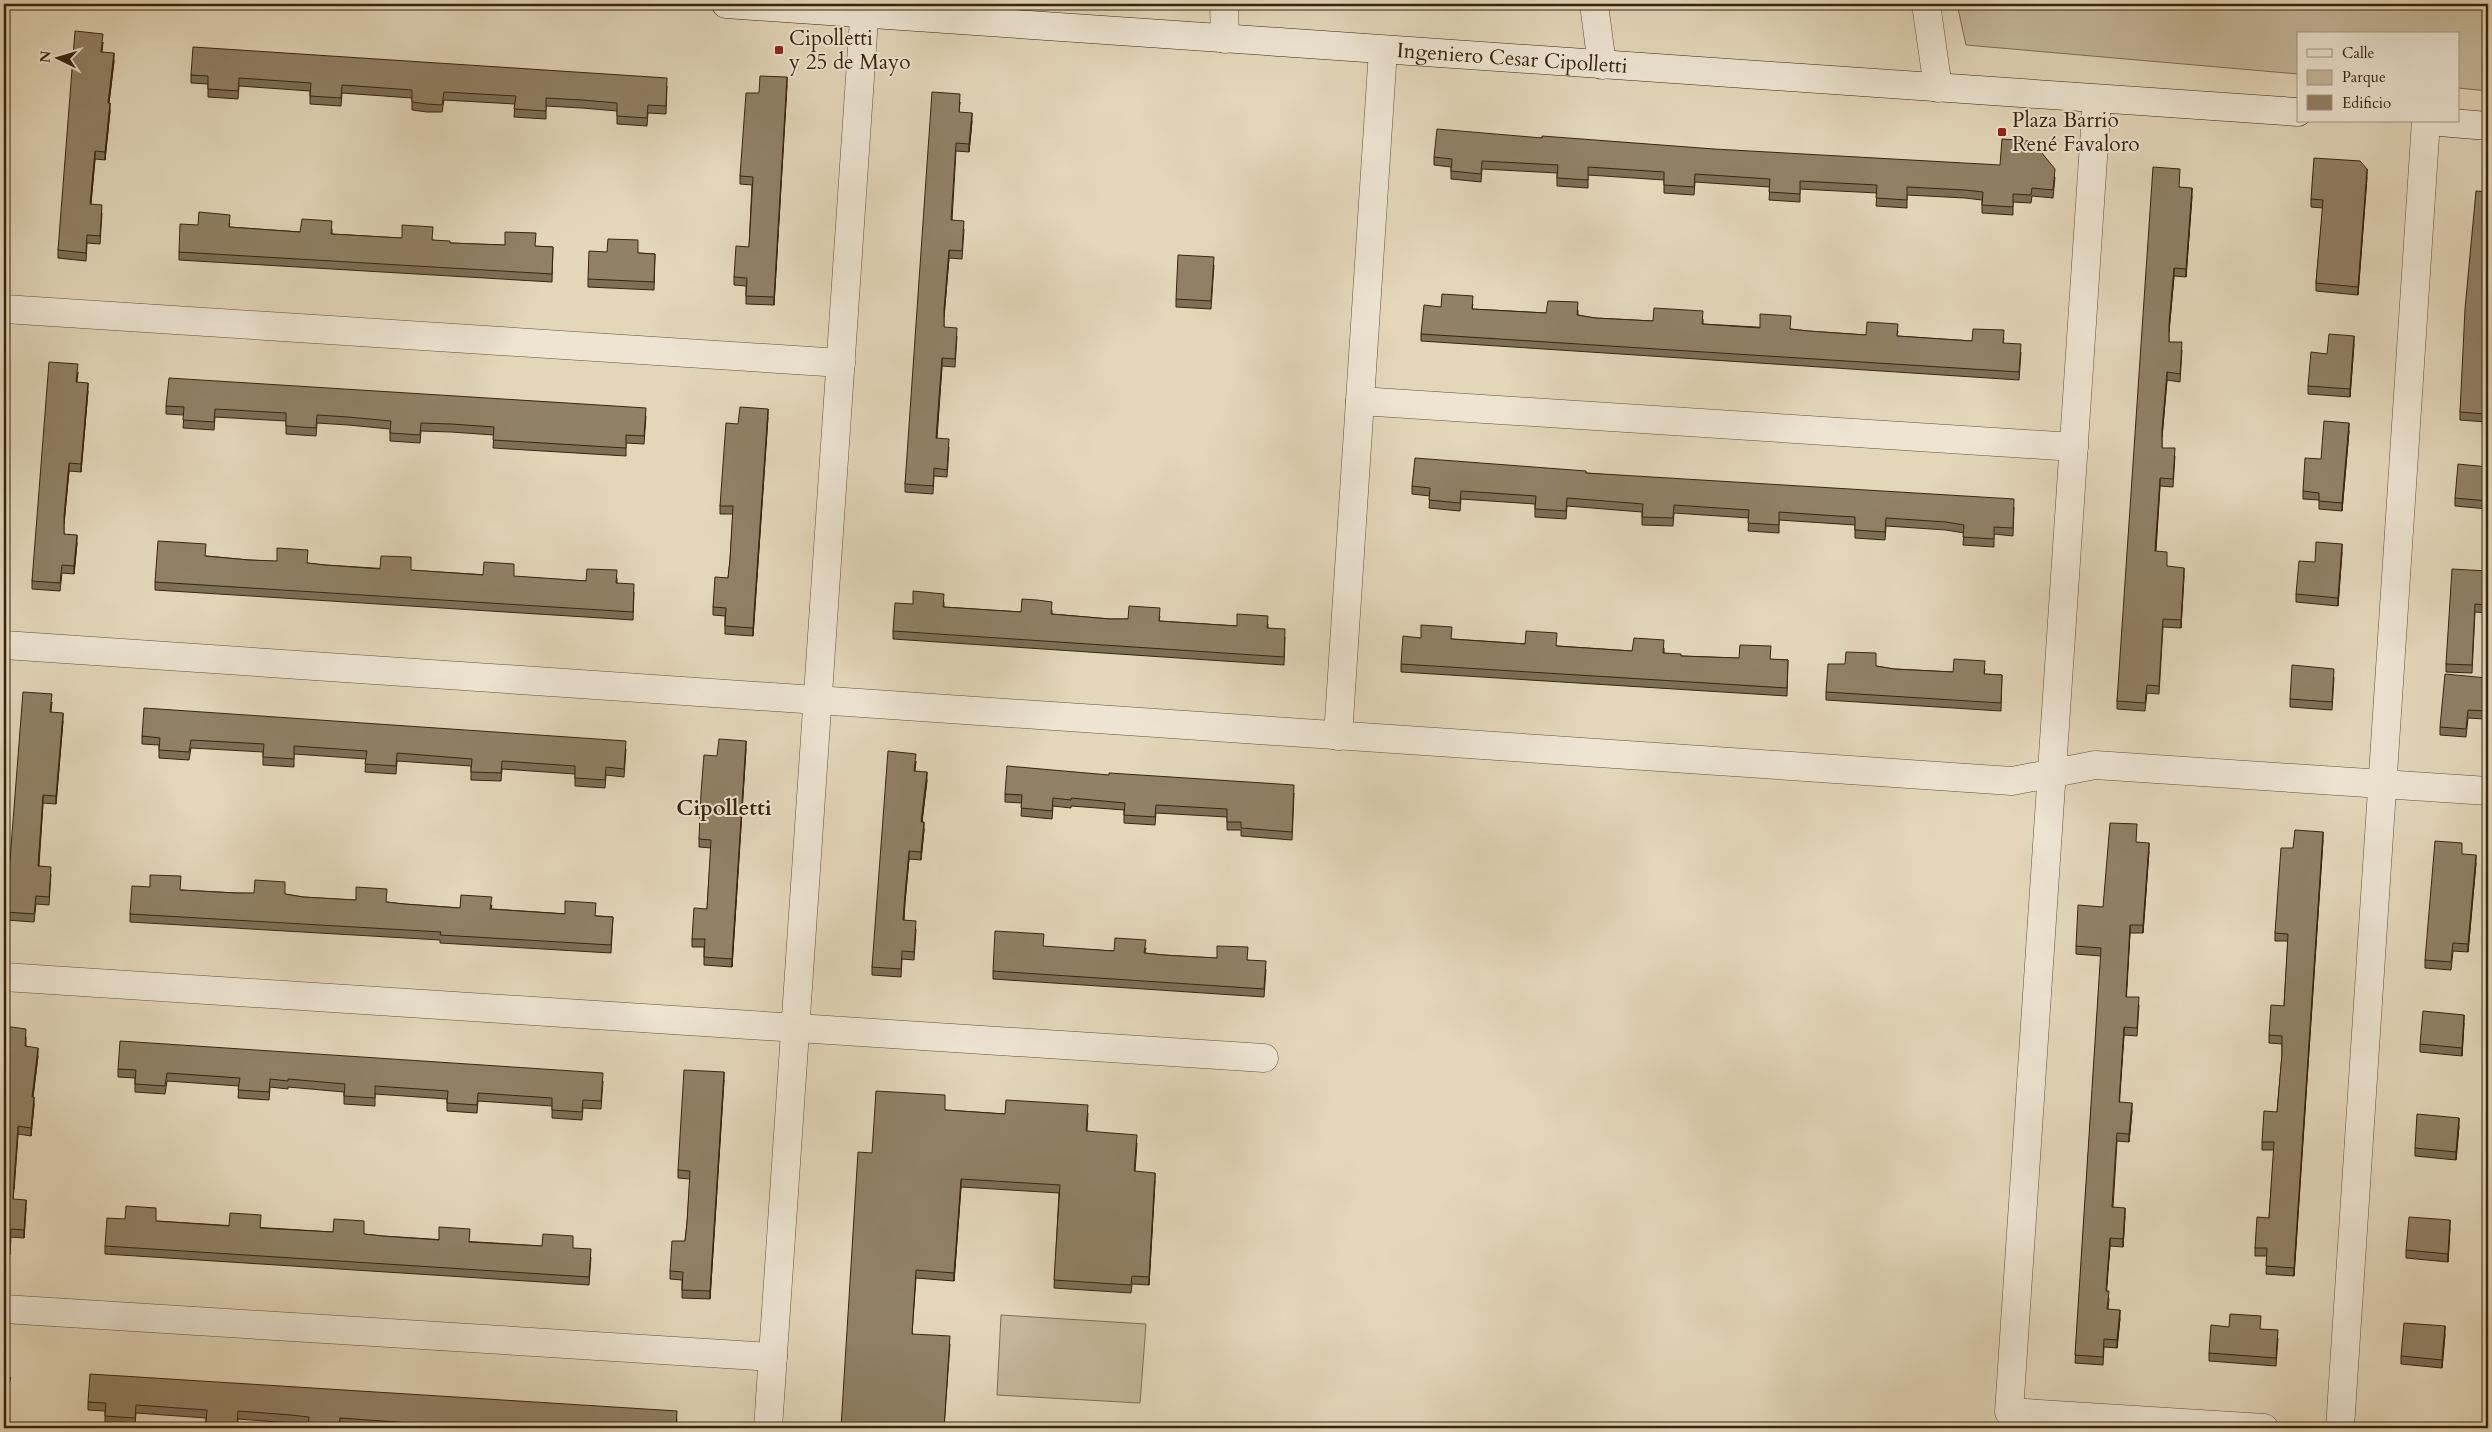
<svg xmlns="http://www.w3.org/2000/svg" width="2492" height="1432" viewBox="0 0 2492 1432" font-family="Cardo,serif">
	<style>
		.green { fill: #c6b89c; stroke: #7f6e54 }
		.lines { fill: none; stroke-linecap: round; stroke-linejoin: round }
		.street-casing { stroke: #635038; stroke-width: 29 }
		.secondary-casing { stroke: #38240d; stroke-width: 29 }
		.street { stroke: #ede4d2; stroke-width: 28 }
		.secondary { stroke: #ede4d2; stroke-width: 28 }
		.wall { fill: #7d6f58; stroke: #38240d }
		.shaded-wall { fill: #665a47; stroke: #38240d }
		.building { fill: #918166; stroke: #38240d }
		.poi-dot { fill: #8f2418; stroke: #ede4d2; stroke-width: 2 }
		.labels { text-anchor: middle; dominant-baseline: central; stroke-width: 4; stroke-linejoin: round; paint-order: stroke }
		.poi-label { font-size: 21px; fill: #38240d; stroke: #ede4d2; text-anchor: start }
		.street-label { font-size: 21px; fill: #38240d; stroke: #ede4d2 }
		.neighbourhood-label { font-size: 22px; font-weight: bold; fill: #38240d; stroke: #ede4d2 }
	</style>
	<rect width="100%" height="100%" fill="#e3d6b9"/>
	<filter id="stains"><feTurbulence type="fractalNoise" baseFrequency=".004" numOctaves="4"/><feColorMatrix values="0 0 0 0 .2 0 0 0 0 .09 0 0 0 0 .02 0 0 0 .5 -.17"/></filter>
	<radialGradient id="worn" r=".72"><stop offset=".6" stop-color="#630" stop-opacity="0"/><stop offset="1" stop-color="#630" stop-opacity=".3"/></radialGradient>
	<g class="green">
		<path d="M1957 4H2488V91L2458 88V34H2298V74L1966 45Z"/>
		<path d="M1001 1315 1146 1324 1140 1403 997 1395Z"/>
	</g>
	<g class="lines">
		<g class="street-casing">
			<g id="street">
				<path d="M1224 4 1225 39"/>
				<path d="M1594 4 1602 65"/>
				<path d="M1926 4 1938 88"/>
				<path d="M2097 99 2009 1412 2264 1428"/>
				<path d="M4 309 841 363"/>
				<path d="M1360 401 2074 447"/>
				<path d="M4 645 2012 781 2095 765 2488 791"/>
				<path d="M1338 736 1383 50"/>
				<path d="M4 977 1264 1058"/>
				<path d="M4 1309 773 1357"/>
				<path d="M768 1428 865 4"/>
				<path d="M2340 1428 2426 121"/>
			</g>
		</g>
		<g class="secondary-casing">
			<g id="secondary">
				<path id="s1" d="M726 4 2298 112"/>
				<path d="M2427 121 2488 126"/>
			</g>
		</g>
		<use href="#street" class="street"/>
		<use href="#secondary" class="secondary"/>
	</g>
	<g class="wall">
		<path d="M103 42 102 52 114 61 109 103 110 111 105 160 95 159 91 204 102 213 100 244 87 243 86 261 58 258V250Z"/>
		<path d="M191 75 667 86 666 114 648 113 647 126 617 124V111L582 108 546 106V119L514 117 515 104 444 100 442 112H427L412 110V98L342 93 341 106 310 104V91L239 86 238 99 208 97V84L191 83Z"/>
		<path d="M787 85 774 305 746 304V286L734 285V277L749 247 752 185 740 184V176L759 93Z"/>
		<path d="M960 102 959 112 972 121 969 152 956 151 952 220 964 229 962 259 949 258 944 317V327L957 336 955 367 942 366 937 438 949 447 947 477 934 476 933 494 905 492V484Z"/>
		<path d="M1542 138 2055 177 2053 198 2032 196 2031 203 2013 202V215L1982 213V200L1965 198 1907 195V208L1876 206 1877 193 1800 189V202L1769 200 1770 187 1695 182 1694 195 1664 193V180L1588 175V188L1557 186V173L1482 169 1481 182 1451 179V167L1434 165V157Z"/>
		<path d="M2367 177 2358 295 2316 291V283L2323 208 2311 207V199Z"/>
		<path d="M2180 187 2192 196 2186 277 2174 276 2169 331V342L2182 350 2180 382 2167 380 2162 437V448L2175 456 2173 487 2160 486 2156 551 2167 566 2184 576 2181 628 2163 627 2159 694 2147 693 2145 711 2117 709V701Z"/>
		<path d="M2488 192V404H2487L2486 422 2460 420V412Z"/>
		<path d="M230 223 229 227 300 232 332 229V234L433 240 450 243 553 247 552 282 179 260V252L198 225Z"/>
		<path d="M638 253 655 254 654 290 588 287V279Z"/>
		<path d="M1214 265 1211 309 1176 307V299Z"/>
		<path d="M1473 304 1472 309 1546 313 1578 310V315L1595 318 1653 321 1703 319V324L1791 329 1808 331 1866 335 1898 331 1897 336 1972 341 2004 338 2003 343 2021 352 2019 380 1421 341V334L1441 307Z"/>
		<path d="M2354 344 2350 397 2308 394V386L2327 354Z"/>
		<path d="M78 372 77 382 88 391 81 472 69 471 64 523V534L77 543 74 574 62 573 60 591 32 589V581Z"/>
		<path d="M166 406 646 416 644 444 626 443V456L493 448 494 435 451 432 421 431 420 443 390 441V429L348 425 317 423 316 436 286 434V421L215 417 214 430 183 428 184 415 166 414Z"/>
		<path d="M768 417 753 636 725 634V616L713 615V607L728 578 730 560 733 514H720V506L738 424Z"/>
		<path d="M2349 431 2342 511 2319 509V500L2303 499V491L2321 459Z"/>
		<path d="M2488 467V509L2455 506V498Z"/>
		<path d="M1586 473 2014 507 2013 536 1994 534V547L1963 545 1964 533 1946 530 1886 526 1885 540 1855 538V525L1779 520V533L1748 531 1749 518 1674 513 1673 526 1642 525V512L1567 506 1566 519 1535 517V504L1461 499 1460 511 1429 508 1430 496 1412 494V486Z"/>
		<path d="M2342 552 2338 606 2296 602V594L2315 562Z"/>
		<path d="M206 556 249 560 308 563 325 565 586 581 617 578V583L634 592 633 620 155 590V582Z"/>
		<path d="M2488 571V613L2475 612 2472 673 2446 672V664Z"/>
		<path d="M944 602V607L1021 612 1052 610V614L1110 619H1128L1160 616 1159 621 1237 626 1268 624V628L1285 637 1284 665 893 639V631L913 604Z"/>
		<path d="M1452 639 1632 651 1664 648V653L1681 656 1788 660 1787 696 1401 672V664Z"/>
		<path d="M1876 666 1894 669 1953 672 1985 669 1984 674 2002 675 2001 711 1826 700V692Z"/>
		<path d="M2334 677 2332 710 2290 707V699Z"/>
		<path d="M2487 686 2484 719 2468 718 2466 737 2440 735V727Z"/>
		<path d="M52 702 51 712 63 721 56 804 43 803 39 866 51 874 49 905 36 904 34 922 6 920V912Z"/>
		<path d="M142 736 626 749 624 777 606 775 605 788 575 786V774L502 769 501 781 471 780V766L397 761 396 774 365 772 366 759 294 754V767L263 765V752L191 748 189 760 159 758V745L142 744Z"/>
		<path d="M746 749 732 967 704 965V947H692V939L707 909 711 848 699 847V839L717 756Z"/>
		<path d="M916 761 915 771 927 780 922 822 924 830 921 860 909 859 905 902 904 920 916 929 914 960 902 959 901 977 872 975V967Z"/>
		<path d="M1294 793 1292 840 1241 836V830H1227V817L1156 813 1155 825 1124 823V810L1071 806V808L1053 806 1052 819 1021 816 1022 803 1005 802V794Z"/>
		<path d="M2323 840 2294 1276 2266 1274 2267 1256H2255V1248L2269 1218 2274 1150H2262V1142L2277 1112 2282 1055V1044L2269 1043V1035L2284 1006 2288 941H2275V933L2293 848Z"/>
		<path d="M2137 842 2149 851 2143 933H2130L2126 997 2139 1005 2137 1036 2124 1035 2119 1102 2132 1111 2129 1142 2117 1141 2113 1207 2125 1216 2123 1247 2110 1246 2106 1291 2109 1299 2108 1309 2120 1318 2117 1348 2104 1347 2103 1365 2075 1363 2101 956 2076 954V946L2103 907Z"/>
		<path d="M2476 863 2468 952 2453 951 2451 970 2425 968V960Z"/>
		<path d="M181 890 236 893 285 894 303 897 387 902 404 904 460 908 492 905 491 909 613 917 611 953 440 943V940L130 922V914Z"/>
		<path d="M1044 947 1114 951 1146 948 1145 953 1163 955 1248 960 1266 969 1264 997 993 979V971Z"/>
		<path d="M2464 1023 2462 1056 2420 1052V1044Z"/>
		<path d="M4 1026 26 1037V1046L38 1056 33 1097 34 1105 31 1136 18 1134 14 1189 13 1199 26 1208 24 1238 11 1237 10 1255H4Z"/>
		<path d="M118 1069 603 1081 601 1109 583 1108 582 1120 552 1118V1106L478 1101 477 1113 447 1111V1099L375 1094V1106L344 1104V1092L288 1087V1089L270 1087 269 1100 238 1098 239 1086 167 1081 165 1094 135 1092V1078L118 1077Z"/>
		<path d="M724 1080 710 1299 682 1298V1280L670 1279V1271L685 1241 687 1223 690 1179 678 1178V1170Z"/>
		<path d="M945 1110 1005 1114 1088 1113 1087 1131 1137 1143 1135 1172 1155 1181 1149 1285 1132 1284 1131 1293 1054 1288 1059 1193 961 1187 954 1281 916 1278 912 1334 950 1344 944 1428H841L872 1153Z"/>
		<path d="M2459 1126 2456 1160 2415 1156V1148Z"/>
		<path d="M156 1221 364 1234 382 1236 573 1248 591 1257 589 1285 105 1254V1246Z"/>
		<path d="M2450 1228 2448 1262 2406 1258V1250Z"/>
		<path d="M2260 1329 2278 1338 2276 1366 2209 1361V1353Z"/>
		<path d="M2445 1334 2442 1368 2401 1364V1356Z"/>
		<path d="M88 1402 677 1419 676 1428H371L340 1426V1428H308L309 1425 291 1423 238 1419 237 1428H206V1418L136 1413 135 1426 105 1424V1411L88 1410Z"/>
	</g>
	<g class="shaded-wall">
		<path d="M114 53V61L108 111V103Z"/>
		<path d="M787 77V85L774 305V297Z"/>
		<path d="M110 103V111L105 160V152Z"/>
		<path d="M972 113V121L969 152V144Z"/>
		<path d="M95 151V159L90 212V204Z"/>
		<path d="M2367 169V177L2358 295V287Z"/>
		<path d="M2192 188V196L2186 277V269Z"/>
		<path d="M949 250V258L944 317V309Z"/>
		<path d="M2174 268V276L2169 332V324Z"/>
		<path d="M2354 336V344L2350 397V389Z"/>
		<path d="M942 358V366L936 446V438Z"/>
		<path d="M2167 372V380L2162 437V430Z"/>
		<path d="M88 383V391L81 472V464Z"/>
		<path d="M768 409V417L753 636V628Z"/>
		<path d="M2349 423V431L2342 511V503Z"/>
		<path d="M69 463V471L64 524V516Z"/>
		<path d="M2160 478V486L2155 559V551Z"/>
		<path d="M77 535V543L74 574V566Z"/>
		<path d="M2342 544V552L2338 606V598Z"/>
		<path d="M2184 568V576L2181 628V620Z"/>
		<path d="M2487 678V686L2484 719V711Z"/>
		<path d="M63 713V721L56 804V796Z"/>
		<path d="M746 741V749L732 967V959Z"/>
		<path d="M927 772V780L921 830V822Z"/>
		<path d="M43 795V803L38 874V866Z"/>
		<path d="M924 822V830L921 860V852Z"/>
		<path d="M2323 832V840L2294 1276V1268Z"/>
		<path d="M2149 843V851L2143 933V925Z"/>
		<path d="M909 851V859L905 902 903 928 905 894Z"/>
		<path d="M2476 855V863L2468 952V944Z"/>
		<path d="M2130 925V933L2126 1005V997Z"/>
		<path d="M2464 1015V1023L2462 1056V1048Z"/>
		<path d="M2124 1027V1035L2119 1110V1102Z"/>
		<path d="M38 1048V1056L32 1105V1097Z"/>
		<path d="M724 1072V1080L710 1299V1291Z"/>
		<path d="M34 1097V1105L31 1136V1128Z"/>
		<path d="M2132 1103V1111L2129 1142V1134Z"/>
		<path d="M2459 1118V1126L2456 1160V1152Z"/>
		<path d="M18 1126V1134L14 1189V1181Z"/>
		<path d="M1155 1173V1181L1149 1285V1277Z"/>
		<path d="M961 1179V1187L954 1281V1273Z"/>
		<path d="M26 1200V1208L24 1238V1230Z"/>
		<path d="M2125 1208V1216L2123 1247V1239Z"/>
		<path d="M2450 1220V1228L2448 1262V1254Z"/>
		<path d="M2110 1238V1246L2106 1299V1291Z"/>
		<path d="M2120 1310V1318L2117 1348V1340Z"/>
		<path d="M2445 1326V1334L2442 1368V1360Z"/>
		<path d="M10 1377 6 1428H5Z"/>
	</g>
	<g class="building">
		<path d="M75 31 103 34 101 52 114 53 108 103H110L105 152 95 151 90 204 102 205 100 236 87 235 86 253 58 250Z"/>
		<path d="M193 47 667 78 666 106 648 105 647 118 617 116V103L582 100 546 98V111L514 109 516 96 444 92 442 105 427 104 412 102V90L342 85 341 98 310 96 311 83 239 78 238 91 208 89V76L191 75Z"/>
		<path d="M760 76 787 77 774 297 746 296 747 278 734 277 736 246 749 247 753 177 740 176 746 93H759Z"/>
		<path d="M932 92 960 94 959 112 972 113 969 144 956 143 951 220 964 221 962 251 949 250 944 309V327L957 328 956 345 955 359 942 358 936 438 949 439 947 470 934 468 933 486 905 484Z"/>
		<path d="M1437 129 1542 138V136L1714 149 2000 165 2002 139 2032 141 2055 169 2053 190 2032 188 2031 195 2013 194V207L1982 205 1983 192 1965 190 1907 187V200L1876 198 1877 185 1800 181V194L1769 192 1770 179 1695 174 1694 187 1664 185V172L1588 167V180L1557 178 1558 165 1482 161 1481 174 1451 171 1452 159 1434 157Z"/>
		<path d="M2314 158 2360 161 2367 169 2358 287 2316 283 2323 200 2311 199Z"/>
		<path d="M2153 167 2180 169 2179 187 2192 188 2186 269 2174 268 2169 324V342H2182L2180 374 2167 372 2162 430V448H2175L2173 479 2160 478 2155 551 2167 552V566L2184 568 2181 620 2163 619 2159 686 2147 685 2145 703 2117 701Z"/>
		<path d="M2476 191 2488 192V396H2487L2486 414 2460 412 2465 309Z"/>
		<path d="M199 212 230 215 229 227 300 232 302 219 332 221 331 234 402 238V225L433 227 432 240 450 241V243L505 245V232L536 233 535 246 553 247 552 274 179 252 180 224 198 225Z"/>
		<path d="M608 239 638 240V253L655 254 654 282 588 279 589 251 607 252Z"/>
		<path d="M1178 255 1214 257 1211 301 1176 299Z"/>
		<path d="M1442 294 1473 296 1472 309 1546 313 1548 301 1578 302 1577 315 1595 318 1653 321 1654 308 1703 311 1702 324 1760 328V314L1791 316 1790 329 1808 331 1866 335 1867 322 1898 324 1897 336 1972 341 1973 329 2004 330 2003 343 2021 344 2019 372 1421 334 1424 305 1441 307Z"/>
		<path d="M2329 334 2354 336 2350 389 2308 386 2311 352 2327 354Z"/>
		<path d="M49 362 78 364 76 382 88 383 81 464 69 463 64 516V534L77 535 74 566 62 565 60 583 32 581Z"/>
		<path d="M169 378 646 408 644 436 626 435V448L493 440 494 427 451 424 421 423 420 435 390 433 391 421 348 417 317 415 316 428 286 426V413L215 409 214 422 183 420 184 407 166 406Z"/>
		<path d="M740 407 768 409 753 628 725 626 726 608 713 607 715 577 728 578 730 560 733 506H720L726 423 738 424Z"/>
		<path d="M2324 421 2349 423 2342 503 2319 501V493L2303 491 2305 458 2321 459Z"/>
		<path d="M1415 458 1586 471V473L2014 499 2013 528 1994 527V539L1963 537 1964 525 1946 522 1886 518 1885 532 1855 530V517L1837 516 1779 512V525L1748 523 1749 510 1674 505 1673 518 1642 517 1643 504 1567 498 1566 511 1535 509 1536 496 1461 491 1460 503 1429 500 1430 488 1412 486Z"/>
		<path d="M2458 464 2488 467V501L2455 498Z"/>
		<path d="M158 541 206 544 205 556 249 560 277 561V548L308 550 307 563 325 565 380 569 381 556 411 557V570L483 575 484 562 514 564V576L586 581 587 569 617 570 616 583 634 584 633 612 155 582Z"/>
		<path d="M2316 542 2342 544 2338 598 2296 594 2299 561 2315 562Z"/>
		<path d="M2452 569 2488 571V605L2475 604 2472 665 2446 664Z"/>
		<path d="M913 591 944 594 943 607 1021 612 1022 599 1037 600 1052 602 1051 614 1110 619H1128L1129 606 1160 608 1159 621 1237 626V614L1268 616 1267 628 1285 629 1284 657 893 631 895 603 913 604Z"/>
		<path d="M1421 625 1452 627 1451 639 1525 644 1526 631 1557 633 1556 646 1632 651 1634 638 1664 640 1663 653 1681 654V656L1739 658 1740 645 1771 646 1770 659 1788 660 1787 688 1401 664 1403 636 1421 638Z"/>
		<path d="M1846 652 1876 653V666L1894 669 1953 672 1954 659 1985 661 1984 674 2002 675 2001 703 1826 692 1828 664H1845Z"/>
		<path d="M2292 665 2334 669 2332 702 2290 699Z"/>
		<path d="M2445 674 2487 678 2484 711 2468 710 2466 729 2440 727Z"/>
		<path d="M23 692 52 694 50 712 63 713 56 796 43 795 38 866 51 867 49 897 36 896 34 914 6 912Z"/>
		<path d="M144 708 626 741 624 769 606 767 605 780 575 778V766L502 761 501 773 471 772 472 759 397 753 396 766 365 764 367 751 294 746V759L263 757 264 744 191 740 189 752 159 750 160 738 142 736Z"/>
		<path d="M719 739 746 741 732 959 704 957 705 939H692L694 908 707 909 708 891 711 840 699 839 701 793 704 755 717 756Z"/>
		<path d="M888 751 916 754 914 771 927 772 921 822H924L921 852 909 851 905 894 903 920 916 921 914 952 902 951 901 969 872 967Z"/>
		<path d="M1007 766 1109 775V773L1294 785 1292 832 1241 828V822H1227V809L1156 805 1155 817 1124 815 1125 803 1071 798V800L1053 798 1052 811 1021 808 1022 795 1005 794Z"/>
		<path d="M2110 823 2137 824 2136 842 2149 843 2143 925H2130L2126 997H2139L2137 1028 2124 1027 2119 1102 2132 1103 2129 1134 2117 1133 2112 1207 2125 1208 2123 1239 2110 1238 2106 1291H2109L2107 1309 2120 1310 2117 1340 2104 1339 2103 1357 2075 1355 2101 948 2076 946 2078 905 2103 907Z"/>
		<path d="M2295 830 2323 832 2294 1268 2266 1266 2267 1248H2255L2257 1217 2269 1218 2274 1142H2262L2264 1111 2277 1112 2282 1054V1036L2269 1035 2271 1005 2284 1006 2288 934 2275 933 2281 848H2293Z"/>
		<path d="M2435 841 2462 843V854L2476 855 2468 944 2453 943 2451 962 2425 960Z"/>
		<path d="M150 875 181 876 180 890 236 893H254L255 880 285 882V894L303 897 356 900V887L387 889 386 902 404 904 460 908 461 895 492 897 490 909 565 914V901L596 903 595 916 613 917 611 945 440 935 441 932 130 914 132 886 150 887Z"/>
		<path d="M995 931 1044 934 1043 946 1114 951 1115 938 1146 940 1144 953 1163 955 1217 958V946L1248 947 1247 960 1266 961 1264 989 993 971Z"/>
		<path d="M2423 1011 2464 1015 2462 1048 2420 1044Z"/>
		<path d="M4 1026 26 1029 25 1046 38 1048 32 1097H34L31 1128 18 1126 14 1181 13 1199 26 1200 24 1230 11 1229 10 1247H4Z"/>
		<path d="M120 1041 603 1073 601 1101 583 1100 582 1112 552 1110V1098L478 1093 477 1105 447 1103 448 1091 375 1086V1098L344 1096 345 1084 288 1079V1081L270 1079 269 1092 238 1090 240 1078 167 1073 165 1086 135 1084 136 1070 118 1069Z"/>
		<path d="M684 1070 724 1072 710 1291 682 1290 683 1272 670 1271 672 1241H685L687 1223 690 1171 678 1170Z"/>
		<path d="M876 1091 945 1095V1110L1005 1114 1006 1100 1088 1105 1086 1131 1137 1135 1134 1171 1155 1173 1149 1277 1132 1276 1131 1285 1054 1280 1060 1185 961 1179 954 1273 916 1270 912 1334 950 1336 944 1428H841L858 1152 872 1153Z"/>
		<path d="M2417 1114 2459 1118 2456 1152 2415 1148Z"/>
		<path d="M126 1206 156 1208V1221L229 1226 230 1213 261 1215 260 1228 333 1232 334 1219 364 1221V1234L382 1236 439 1240V1227L470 1229 469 1242 542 1246 543 1234 573 1236V1248L591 1249 589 1277 105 1246 107 1218 125 1219Z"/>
		<path d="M2409 1217 2450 1220 2448 1254 2406 1250Z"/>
		<path d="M2230 1314 2261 1316 2260 1329 2278 1330 2276 1358 2209 1353 2211 1325 2229 1327Z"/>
		<path d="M2404 1323 2445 1326 2442 1360 2401 1356Z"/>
		<path d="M90 1374 677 1411 676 1428H492L442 1425V1428H411V1423L340 1418 339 1428H308L309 1417 291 1415 238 1411 237 1425 206 1422 207 1410 136 1405 135 1418 105 1416 106 1403 88 1402Z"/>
		<path d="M4 1376 10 1377 5 1428H4Z"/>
	</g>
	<g class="poi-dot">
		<rect x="774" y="45" width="10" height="10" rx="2.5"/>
		<rect x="1997" y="127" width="10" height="10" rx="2.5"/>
	</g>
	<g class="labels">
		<g class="poi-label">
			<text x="789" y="38">Cipolletti<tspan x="789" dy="24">y 25 de Mayo</tspan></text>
			<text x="2012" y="120">Plaza Barrio<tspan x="2012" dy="24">René Favaloro</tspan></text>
		</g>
		<g class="street-label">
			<text stroke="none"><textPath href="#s1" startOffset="788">Ingeniero Cesar Cipolletti</textPath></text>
		</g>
		<g class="neighbourhood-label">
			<text x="724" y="808">Cipolletti</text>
		</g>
	</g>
	<rect width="2492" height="1432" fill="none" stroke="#e3d6b9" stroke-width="20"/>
	<rect x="5" y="5" width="2482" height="1422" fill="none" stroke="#38240d" stroke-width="2.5"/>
	<rect x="10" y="10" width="2472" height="1412" fill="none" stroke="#38240d"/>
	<rect x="2297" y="32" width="162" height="90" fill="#ede4d2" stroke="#a59783"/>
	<rect x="2307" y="49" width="25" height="8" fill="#ede4d2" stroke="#a59783"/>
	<text x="2342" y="58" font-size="15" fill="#38240d">Calle</text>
	<rect x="2307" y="70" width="25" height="15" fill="#c6b89c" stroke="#a59783"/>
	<text x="2342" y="82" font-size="15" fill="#38240d">Parque</text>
	<rect x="2307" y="95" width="25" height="15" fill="#918166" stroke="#a59783"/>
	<text x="2342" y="108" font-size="15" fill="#38240d">Edificio</text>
	<g transform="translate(58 58) rotate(275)" stroke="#ede4d2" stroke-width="4" paint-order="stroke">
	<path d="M0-4L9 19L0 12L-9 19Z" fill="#38240d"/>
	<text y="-8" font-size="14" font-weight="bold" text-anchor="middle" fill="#38240d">N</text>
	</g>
	<rect width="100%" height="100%" filter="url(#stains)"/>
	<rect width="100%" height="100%" fill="url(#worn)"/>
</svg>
